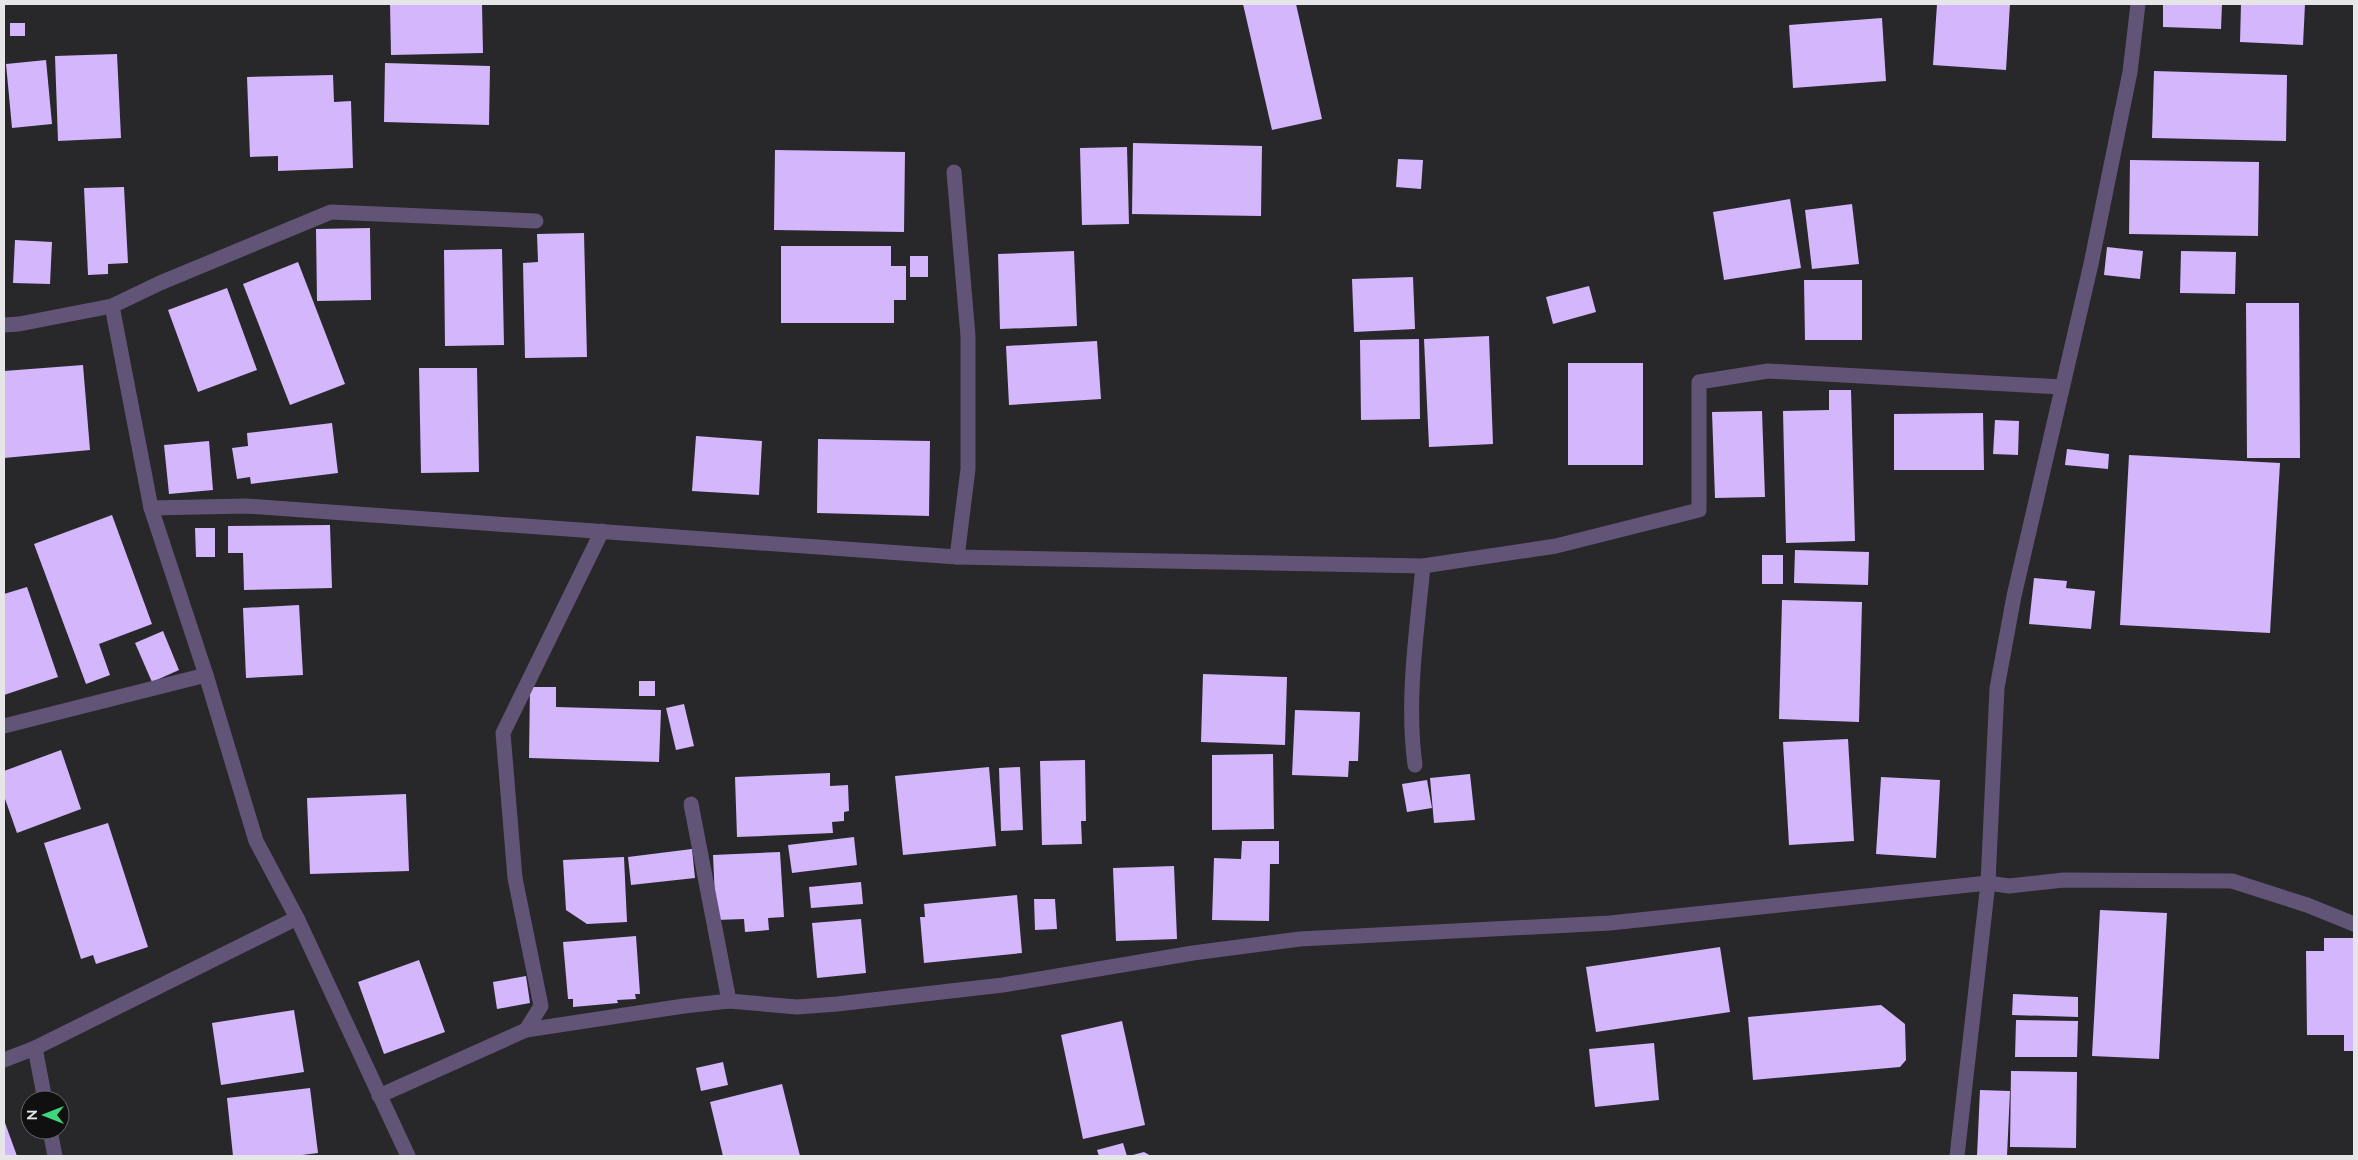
<svg xmlns="http://www.w3.org/2000/svg" width="2358" height="1160" viewBox="0 0 2358 1160" font-family="Mulish,sans-serif">
	<style>
		.building { fill: #d3b6fc }
		.lines { fill: none; stroke-linecap: round; stroke-linejoin: round }
		.street { stroke: #625476; stroke-width: 15 }
	</style>
	<rect width="100%" height="100%" fill="#28272a"/>
	<g class="building">
		<path d="M390 4H482L483 53 391 55Z"/>
		<path d="M1243 4H1296L1322 119 1272 130Z"/>
		<path d="M1937 4H2010L2006 70 1933 65Z"/>
		<path d="M2163 4H2222L2221 29 2163 27Z"/>
		<path d="M2241 4H2305L2303 45 2240 42Z"/>
		<path d="M1882 18 1886 81 1793 88 1789 25Z"/>
		<rect x="10" y="23" width="15" height="13"/>
		<path d="M117 54 121 138 58 141 55 56Z"/>
		<path d="M46 60 52 124 12 128 6 64Z"/>
		<path d="M385 63 490 66 489 125 384 122Z"/>
		<path d="M2154 71 2287 75 2286 141 2152 138Z"/>
		<path d="M333 75 334 102 351 101 353 168 278 171V156L250 157 247 77Z"/>
		<path d="M1133 143 1262 146 1261 216 1132 214Z"/>
		<path d="M1127 147 1129 224 1082 225 1080 148Z"/>
		<path d="M775 150 905 152 904 232 774 230Z"/>
		<path d="M1398 159 1423 160 1421 189 1396 187Z"/>
		<path d="M2130 160 2259 162 2258 236 2129 234Z"/>
		<path d="M124 187 128 263 108 264V274L88 275 84 188Z"/>
		<path d="M1790 199 1801 268 1724 280 1713 212Z"/>
		<path d="M1852 204 1859 264 1812 269 1805 210Z"/>
		<path d="M370 228 371 300 317 301 316 229Z"/>
		<path d="M584 233 587 357 525 358 523 263 538 262 537 234Z"/>
		<path d="M15 240 52 242 50 284 13 283Z"/>
		<path d="M781 246H891V266H906V300H894V323H781Z"/>
		<path d="M2107 247 2143 251 2140 279 2104 275Z"/>
		<path d="M502 249 504 345 445 346 444 250Z"/>
		<path d="M1074 251 1077 326 1000 329 998 254Z"/>
		<path d="M2181 251 2236 252 2235 294 2180 293Z"/>
		<rect x="910" y="256" width="18" height="21"/>
		<path d="M298 262 345 384 290 405 243 284Z"/>
		<path d="M1413 277 1415 329 1354 332 1352 279Z"/>
		<path d="M1804 280H1862V340H1805Z"/>
		<path d="M1589 286 1596 312 1553 324 1546 297Z"/>
		<path d="M227 288 257 370 198 392 168 310Z"/>
		<path d="M2246 303H2299L2300 458H2247Z"/>
		<path d="M1489 336 1493 444 1429 447 1424 339Z"/>
		<path d="M1419 339 1420 419 1361 420 1360 340Z"/>
		<path d="M1097 341 1101 399 1009 405 1006 346Z"/>
		<rect x="1568" y="363" width="75" height="102"/>
		<path d="M83 365 90 450 4 458V371Z"/>
		<path d="M419 368H477L479 472 421 473Z"/>
		<path d="M1829 390H1851L1855 541 1786 543 1783 411 1829 410Z"/>
		<path d="M1762 411 1765 497 1715 498 1712 412Z"/>
		<path d="M1983 413 1984 470H1894V414Z"/>
		<path d="M1995 420 2019 421 2018 455 1993 454Z"/>
		<path d="M332 423 338 473 251 484 250 477 237 479 232 448 248 446 247 433Z"/>
		<path d="M696 436 762 441 759 495 692 491Z"/>
		<path d="M818 439 930 441 929 516 817 513Z"/>
		<path d="M209 441 213 490 169 494 164 445Z"/>
		<path d="M2067 449 2109 454 2108 469 2065 465Z"/>
		<path d="M2129 455 2280 463 2270 633 2120 625Z"/>
		<path d="M112 515 152 624 99 644 110 675 86 684 34 544Z"/>
		<path d="M330 525 332 588 244 590 243 553H228V526Z"/>
		<path d="M195 528H215V557H196Z"/>
		<path d="M1795 550 1869 552 1868 585 1794 583Z"/>
		<rect x="1762" y="555" width="21" height="29"/>
		<path d="M2034 578 2067 581 2066 588 2095 591 2091 629 2029 624Z"/>
		<path d="M27 587 58 677 4 695V594Z"/>
		<path d="M1782 600 1862 602 1859 722 1779 719Z"/>
		<path d="M299 605 303 675 246 678 243 608Z"/>
		<path d="M163 631 179 670 152 682 135 643Z"/>
		<path d="M1203 674 1287 677 1285 745 1201 742Z"/>
		<rect x="639" y="681" width="16" height="15"/>
		<path d="M530 687H556V707L661 710 659 762 529 758Z"/>
		<path d="M684 704 694 746 676 750 666 708Z"/>
		<path d="M1295 710 1360 712 1358 761H1349L1348 777 1292 775Z"/>
		<path d="M1848 739 1854 841 1789 845 1783 742Z"/>
		<path d="M61 750 81 809 17 833 4 796V771Z"/>
		<path d="M1273 754 1274 829 1212 830V755Z"/>
		<path d="M1085 760 1086 821H1081L1082 844 1042 845 1040 761Z"/>
		<path d="M989 767 996 846 903 855 895 776Z"/>
		<path d="M1020 767 1023 830 1001 831 999 768Z"/>
		<path d="M830 773V786L848 785 849 811 844 812V821L832 822 833 833 737 837 735 777Z"/>
		<path d="M1470 774 1475 820 1434 823 1430 778Z"/>
		<path d="M1881 777 1940 780 1936 858 1876 854Z"/>
		<path d="M1427 780 1432 808 1407 812 1402 784Z"/>
		<path d="M406 794 409 871 310 874 307 798Z"/>
		<path d="M108 823 148 947 96 964 93 955 81 959 44 843Z"/>
		<path d="M854 837 857 865 792 873 788 845Z"/>
		<path d="M1242 841H1279V864H1270L1269 921 1212 920 1214 858 1241 859Z"/>
		<path d="M692 849 695 878 631 885 628 857Z"/>
		<path d="M780 852 784 917 768 918 769 930 745 932 744 919 716 920 713 855Z"/>
		<path d="M624 857 627 922 587 924 566 910 563 860Z"/>
		<path d="M1174 866 1177 939 1116 941 1113 868Z"/>
		<path d="M861 882 863 904 811 908 809 887Z"/>
		<path d="M1017 895 1022 953 924 963 920 917H925L924 904Z"/>
		<path d="M1034 899H1055L1057 929 1035 930Z"/>
		<path d="M2100 910 2167 913 2159 1059 2092 1056Z"/>
		<path d="M861 919 866 973 817 978 812 923Z"/>
		<path d="M636 936 640 994H635L636 999 617 1000 618 1003 573 1007V999H568L563 942Z"/>
		<path d="M2324 938H2354V1051H2344V1035H2307L2306 951H2324Z"/>
		<path d="M1720 947 1730 1012 1596 1032 1586 967Z"/>
		<path d="M419 960 445 1032 384 1054 358 982Z"/>
		<path d="M526 976 530 1003 497 1009 493 982Z"/>
		<path d="M2013 994 2078 997V1017L2012 1015Z"/>
		<path d="M1881 1005 1905 1024 1906 1060 1900 1067 1753 1080 1748 1017Z"/>
		<path d="M294 1010 304 1072 221 1085 212 1023Z"/>
		<path d="M2016 1020 2078 1021 2077 1057H2015Z"/>
		<path d="M1122 1021 1145 1125 1083 1139 1061 1035Z"/>
		<path d="M1654 1043 1659 1100 1595 1107 1589 1049Z"/>
		<path d="M723 1062 728 1085 701 1091 696 1068Z"/>
		<path d="M2011 1071 2077 1072 2076 1148 2010 1147Z"/>
		<path d="M782 1084 800 1156H723L710 1102Z"/>
		<path d="M310 1088 318 1153 294 1156H233L227 1098Z"/>
		<path d="M1980 1090 2010 1091 2007 1156H1977Z"/>
		<path d="M4 1120 17 1156H4Z"/>
		<path d="M1123 1143 1127 1156H1099L1097 1150Z"/>
		<path d="M1144 1152 1151 1156H1129Z"/>
	</g>
	<g class="lines">
		<g class="street">
			<path d="M954 172 968 336V469L957 557"/>
			<path d="M112 306 160 283 331 212 536 221"/>
			<path d="M4 325 19 324 112 306 151 508 206 675 256 841 297 918 408 1156"/>
			<path d="M151 508 246 506 957 557 1423 566 1556 546 1699 510V382L1768 371 2062 387"/>
			<path d="M4 726 206 675"/>
			<path d="M1415 765C1406 699 1417 631 1423 566"/>
			<path d="M691 804 729 1001"/>
			<path d="M526 1030 541 1006 515 878 503 733 602 531"/>
			<path d="M35 1048 45 1100"/>
			<path d="M4 1060 35 1048 297 918"/>
			<path d="M379 1096 526 1030 684 1006 729 1001 797 1007 837 1004 1003 985 1193 953 1300 939 1610 923 1988 883 2009 886 2064 880 2232 881 2307 905 2354 924"/>
			<path d="M50 1130 55 1156"/>
			<path d="M1957 1156 1988 883 1997 688 2014 596 2091 264 2130 72 2138 4"/>
		</g>
	</g>
	<rect width="2358" height="1160" fill="none" stroke="#e6e5e7" stroke-width="10"/>
	<g transform="translate(45 1115) rotate(270)"><circle r="24" fill="#111011" stroke="#666567"/>
	<path d="M0-4L9 19L0 12L-9 19Z" fill="#3ed77d"/>
	<text y="-8" font-size="14" font-weight="bold" text-anchor="middle" fill="#e6e5e7">N</text>
	</g>
</svg>
